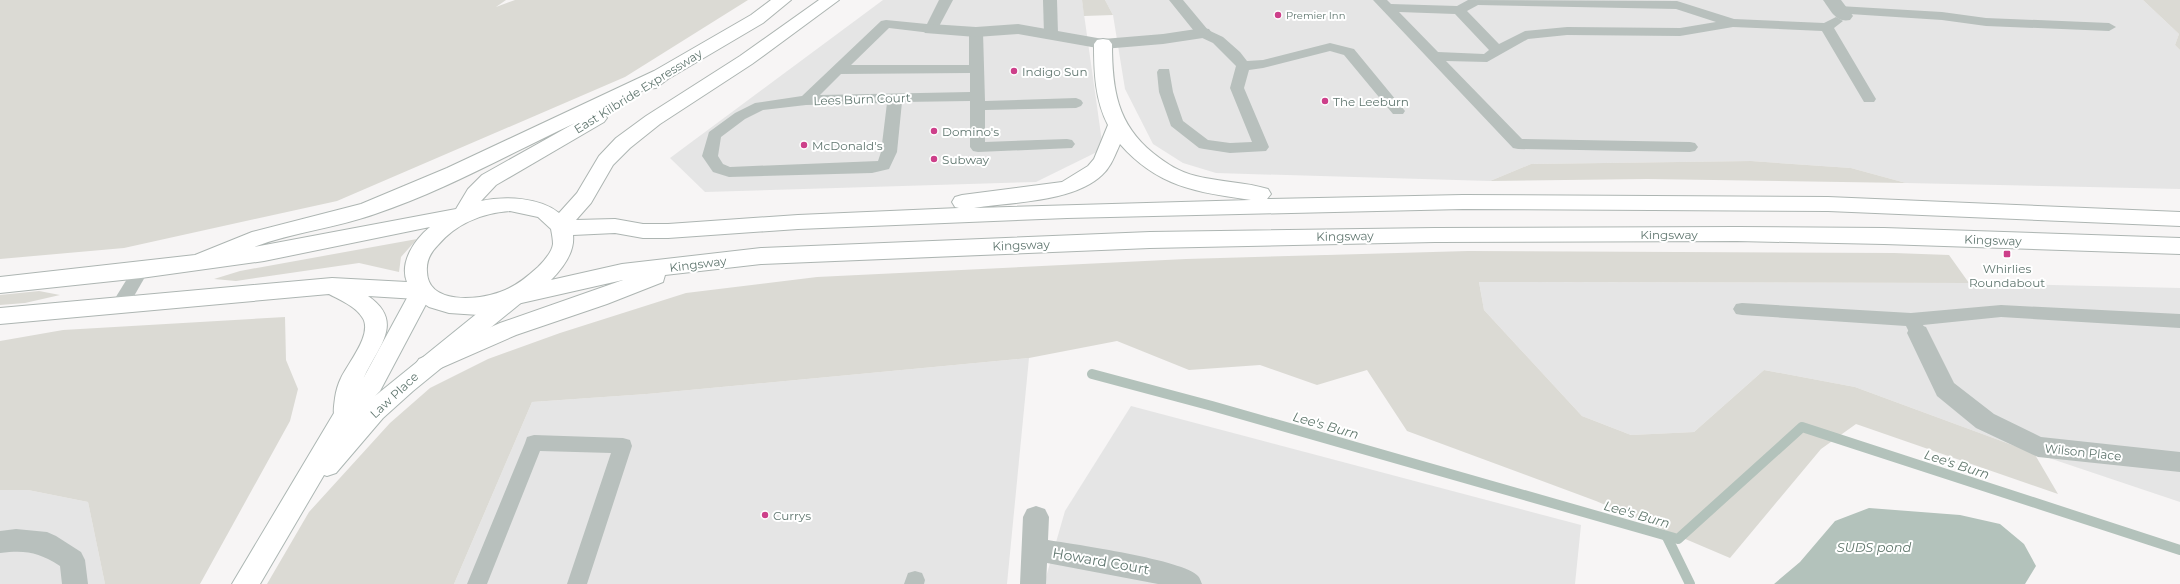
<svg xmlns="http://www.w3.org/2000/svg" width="2180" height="584" viewBox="0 0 2180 584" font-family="Montserrat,sans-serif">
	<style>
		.built { fill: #e5e5e5 }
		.green { fill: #dbdad4 }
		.water { fill: #b3c2bb }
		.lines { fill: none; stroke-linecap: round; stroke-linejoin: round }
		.stream { stroke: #b3c2bb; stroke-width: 10 }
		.secondary-casing { stroke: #adb7b4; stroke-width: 2 }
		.primary-casing { stroke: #adb5b2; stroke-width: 2 }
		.lane { fill: #b8c0bd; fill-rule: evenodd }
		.street { fill: #b8c0bd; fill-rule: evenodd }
		.secondary { fill: #fff; fill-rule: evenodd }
		.primary { fill: #fff; fill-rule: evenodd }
		.poi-dot { fill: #cd3f8a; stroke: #fff; stroke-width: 1.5 }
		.labels { text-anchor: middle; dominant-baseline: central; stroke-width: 4; stroke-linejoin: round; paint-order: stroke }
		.far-poi-label { font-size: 10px; fill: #617770; stroke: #fff; text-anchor: start }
		.poi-label { font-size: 12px; fill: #617770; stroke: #fff; text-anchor: start }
		.street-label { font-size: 12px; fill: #617770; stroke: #fff }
		.water-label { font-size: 13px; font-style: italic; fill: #60776c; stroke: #fff }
		.near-street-label { font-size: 14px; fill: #617770; stroke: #fff }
	</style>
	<rect width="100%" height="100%" fill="#f7f5f5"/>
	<g class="built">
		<path d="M883 0H1082L1103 149 1036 182 705 192 670 158Z"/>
		<path d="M1105 0H2143L2179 34 2175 45 2180 50V189L1906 183 1851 168 1751 161 1531 164 1490 181 1216 173 1183 163 1153 144 1125 89 1113 15Z"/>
		<path d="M1479 282 1969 283 2180 288V502L2034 453 1855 387 1764 370 1694 432 1631 435 1582 416 1484 310Z"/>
		<path d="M1029 358 1007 584H454L532 402 647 394Z"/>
		<path d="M1131 406 1581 525 1575 584H1044L1065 511Z"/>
		<path d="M0 490H28L88 502 105 584H0Z"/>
	</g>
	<g class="green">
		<path d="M0 0H506L496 7 515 0H748L625 77 337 201 124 248 0 259Z"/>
		<path d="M1082 0H1105L1113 15 1084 16Z"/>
		<path d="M2143 0H2180V50L2175 45 2179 34Z"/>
		<path d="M1751 161 1851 168 1906 183 1647 179 1490 181 1531 164Z"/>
		<path d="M417 239 401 257 399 272 359 263 236 281 214 279 240 271Z"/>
		<path d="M1468 251 1894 253 1949 255 1969 283 1479 282 1484 310 1582 416 1631 435 1694 432 1764 370 1855 387 2034 453 2058 494 1856 424 1821 449 1730 558 1596 501 1407 431 1367 370 1317 385 1260 365 1189 370 1117 341 1029 358 647 394 532 402 454 584H267L309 512 390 423 430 388 488 359 560 333 686 293 817 277 1186 259Z"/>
		<path d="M39 291 60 295 25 303 0 305V295Z"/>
		<path d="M285 317 286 360 298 389 290 421 200 584H105L88 502 28 490H0V341L63 330Z"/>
	</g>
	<path class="water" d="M1869 508 1960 515 2000 524 2024 544 2036 566 2025 584H1774L1800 562 1835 521Z"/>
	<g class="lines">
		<g class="stream">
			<path d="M1092 374 1212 406 1678 539 1802 427 2180 550"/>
			<path d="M1667 537 1690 584"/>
		</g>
		<g class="secondary-casing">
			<path id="secondary" d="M422 283 430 285 433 291 380 391 375 396 506 290 514 288 522 290 525 296 522 302 413 391 383 418 336 473 327 476 324 475 260 584H232L337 408 364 377 414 285Z"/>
		</g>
		<g class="primary-casing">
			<path id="primary" d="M771 0H791L763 23 668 79 656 88 646 89 596 112 604 114 607 118 604 122 496 185 481 201C504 196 540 197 559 213L577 193 599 156 616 138 646 116 740 56 819 0H839L752 64 660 124 630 148 613 165 591 203 576 220 615 219 643 224H668L798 215 959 208 955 207 952 202 955 197 962 195 1062 182 1088 166 1094 159 1108 125C1095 100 1094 72 1094 44L1097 40 1103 39 1109 40 1112 44C1112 89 1117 124 1153 153 1167 164 1179 172 1196 176 1220 182 1245 182 1268 189L1271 194 1267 199 1463 195 1828 197 2180 212V226L1828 211 1463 209 1067 218 798 229 668 238H643L615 233 573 235C575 252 563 268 551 280L622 264 761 248 1150 232 1435 228 1737 227 1884 228 2180 238V254L1884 244 1737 241 1435 242 1150 248 761 264 665 275 663 282 607 304 516 335 427 374 419 371 415 365 419 359 500 323 623 280 517 304 479 315 449 313 429 307 417 299 368 296C409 324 372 352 362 383 358 396 360 410 353 422L345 425 337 422C332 414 334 407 335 398 336 391 338 384 341 378 348 363 374 333 362 317 355 306 340 300 329 294L0 324V308L332 278 407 282C399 262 415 239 430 227L264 261 141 278 0 293V277L195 255 252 232 361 204 447 168 654 71 751 15ZM575 123 482 175 468 189 456 209 254 247C293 232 336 228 375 214 444 191 509 154 575 123ZM1120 144C1158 187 1196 192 1251 200L974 208C1012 202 1074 202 1102 175 1111 167 1115 155 1120 144ZM510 211 538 217 551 229C552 234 553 240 553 244 552 252 544 261 538 267 527 277 515 287 500 292 479 300 428 305 427 272 426 261 430 253 438 245 456 224 482 213 510 211Z"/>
		</g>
		<g class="lane">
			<path d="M939 0H953L936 32 931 33 889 28 851 65H969V32L976 28 981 29 983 32 985 101 1076 98 1081 100 1083 103 1081 106 1076 108 985 110V142L1067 139 1072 140 1075 144 1072 148 978 152 973 151 970 147V101L902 102 897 152 889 169 872 173 729 177 713 172 702 156 709 132 735 113 755 103 802 96 881 21 886 20 927 24ZM970 73V92L820 95 841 74ZM887 103 881 152 878 161 730 167 723 164 718 156 721 137 745 119 763 110 806 105Z"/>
			<path d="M1043 0H1057L1058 34 1056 37 1051 38 1044 34Z"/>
			<path d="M1169 0H1183L1208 30 1223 37 1240 52 1247 61 1263 60 1330 43 1354 49 1405 111 1403 114H1393L1344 55 1330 51 1263 68 1249 70 1244 88 1269 147 1266 151 1230 153 1204 149 1199 148 1171 126 1159 92 1157 72 1159 69H1169L1173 92 1183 121 1208 140 1230 143 1252 142 1230 88 1236 66 1213 43 1198 36Z"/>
			<path d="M1373 0H1387L1391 4 1457 6 1468 0 1677 1 1734 19 1824 23 1836 17 1843 21 1834 28 1876 99 1874 102H1864L1822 31 1733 27 1680 36 1567 35 1528 39 1487 62 1446 61 1522 139 1690 142 1695 143 1698 147 1695 151 1690 152 1518 149 1513 148ZM1478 5 1676 9 1716 22 1680 28 1567 27 1525 31 1499 44 1467 11ZM1399 12 1455 14 1489 50 1484 54 1438 52Z"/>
			<path d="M1839 6 1942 12 1986 18 2109 23 2116 27 2109 31 1986 26 1942 20 1834 13 1832 10Z"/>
			<path d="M141 264 147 266 149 270 126 310 120 311 114 310 111 305 114 300 135 266Z"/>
			<path d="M1742 303 1911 313 2001 305 2180 314V328L2001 317 1923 325 1925 329 1922 334 1916 336 1910 334 1906 326 1742 315 1736 314 1733 309 1736 304Z"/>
			<path d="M534 435 623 438 630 440 632 446 587 584H567L611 453 540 451 487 584H467L525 443 527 437Z"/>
			<path d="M915 571 922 573 925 580 924 584H904L908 573Z"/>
		</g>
		<g class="street">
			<path d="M1823 0H1841L1853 16 1850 20C1836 23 1831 11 1823 0Z"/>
			<path d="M931 24 976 27 1018 24 1103 39 1163 34 1203 28 1209 29 1212 33 1209 37 1203 38 1163 44 1103 49 1018 34 976 37 925 33 922 29 925 25Z"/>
			<path d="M1918 324 1926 327 1954 383 1994 414 2041 437 2180 452V472L2038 457 1976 428 1937 396 1907 333 1910 327Z"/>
			<path d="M1036 506 1045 509 1049 517 1048 540C1073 544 1185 560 1198 576 1200 578 1201 582 1202 584H1158L1047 563 1046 584H1020L1023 517 1027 509Z"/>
			<path d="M16 529 47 532 56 536 81 552 85 560 88 584H62L60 566C38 552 26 550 0 553V531Z"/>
		</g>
		<use href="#secondary" class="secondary"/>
		<use href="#primary" class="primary"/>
	</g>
	<g class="poi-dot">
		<circle cx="1278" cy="15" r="4"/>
		<circle cx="1014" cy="71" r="4"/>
		<circle cx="1325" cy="101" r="4"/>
		<circle cx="934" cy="131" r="4"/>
		<circle cx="804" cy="145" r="4"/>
		<circle cx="934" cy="159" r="4"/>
		<rect x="2003" y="250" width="8" height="8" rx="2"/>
		<circle cx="765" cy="515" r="4"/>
	</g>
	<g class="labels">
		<g class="far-poi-label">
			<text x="1286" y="15">Premier Inn</text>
		</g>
		<g class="poi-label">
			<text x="1022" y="71">Indigo Sun</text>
			<text x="1333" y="101">The Leeburn</text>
			<text x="942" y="131">Domino's</text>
			<text x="812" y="145">McDonald's</text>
			<text x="942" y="159">Subway</text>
			<text x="2007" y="268" text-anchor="middle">Whirlies<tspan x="2007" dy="14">Roundabout</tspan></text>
			<text x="773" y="515">Currys</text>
		</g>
		<g class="street-label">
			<text transform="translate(638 91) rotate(-32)">East Kilbride Expressway</text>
			<text transform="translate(862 99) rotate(-2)">Lees Burn Court</text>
			<text x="1669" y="234">Kingsway</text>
			<text transform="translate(1345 236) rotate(-1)">Kingsway</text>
			<text transform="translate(1993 240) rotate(2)">Kingsway</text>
			<text transform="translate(1021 245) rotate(-2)">Kingsway</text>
			<text transform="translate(698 264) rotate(-7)">Kingsway</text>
			<text transform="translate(394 395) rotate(-43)">Law Place</text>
			<text transform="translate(2083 452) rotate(6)">Wilson Place</text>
		</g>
		<g class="water-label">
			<text transform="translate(1326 425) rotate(16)">Lee's Burn</text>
			<text transform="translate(1957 464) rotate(18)">Lee's Burn</text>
			<text transform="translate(1637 514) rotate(16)">Lee's Burn</text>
			<text x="1874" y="547">SUDS pond</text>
		</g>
		<g class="near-street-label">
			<text transform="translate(1101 561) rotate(10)">Howard Court</text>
		</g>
	</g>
</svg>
